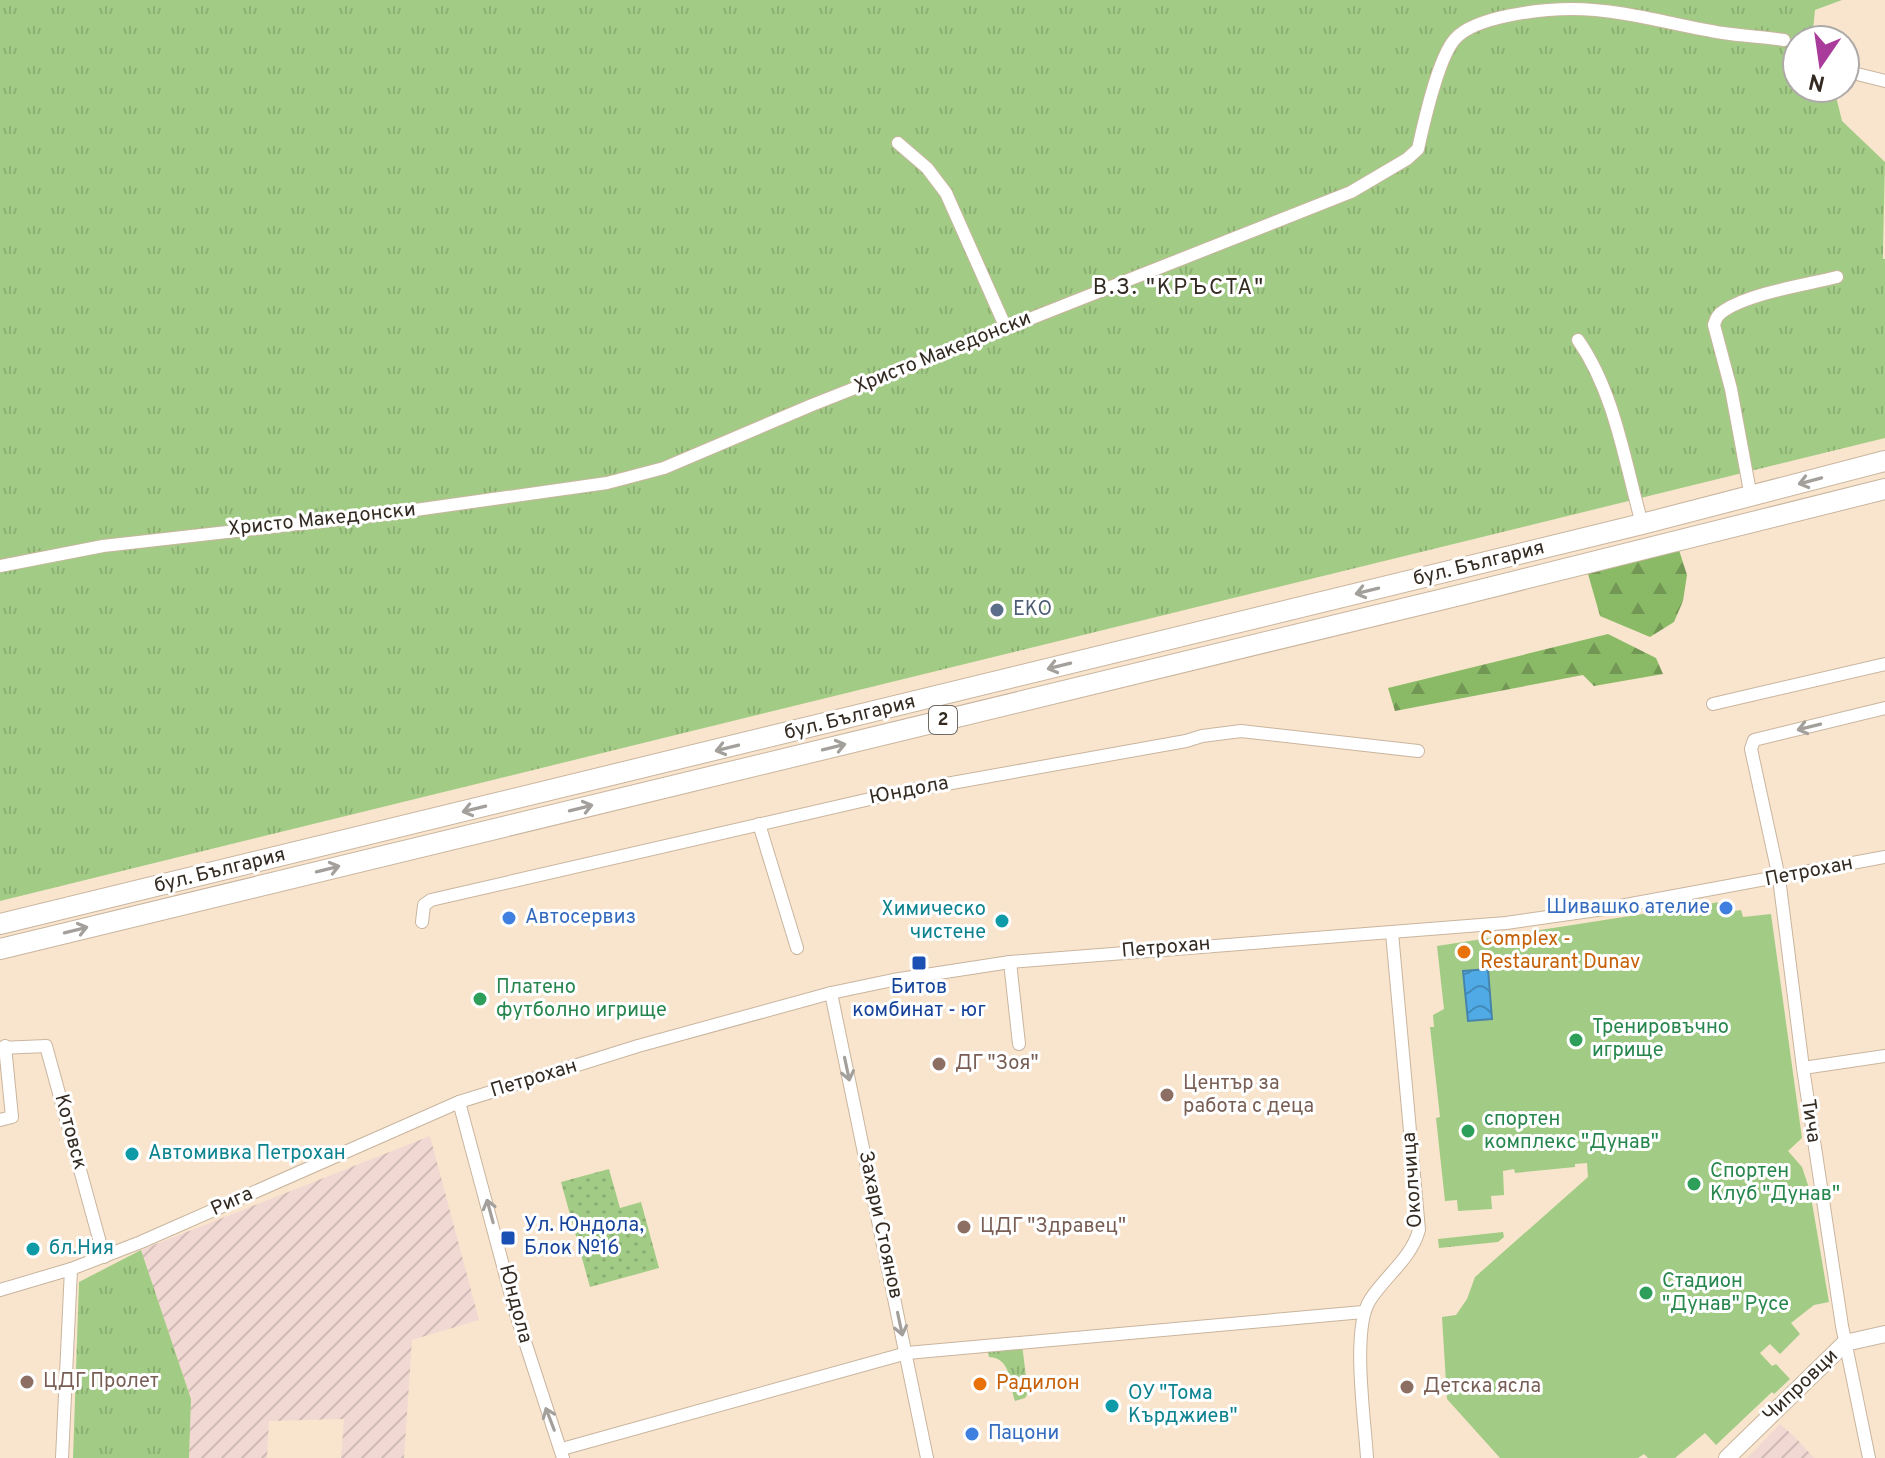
<svg xmlns="http://www.w3.org/2000/svg" width="1885" height="1458" viewBox="0 0 1885 1458" font-family="Overpass,sans-serif">
	<style>
		.industrial { fill: url(#industrial-furrows) }
		.grass { fill: url(#grass-tufts) }
		.forest { fill: url(#forest-firs) }
		.park { fill: url(#park-dots) }
		.pitch { fill: #a2cc85 }
		.water { fill: url(#water-waves); stroke: #4784ab; stroke-width: 2 }
		.lines { fill: none; stroke-linecap: round; stroke-linejoin: round }
		.minor-casing { stroke: #c9b59f; stroke-width: 14 }
		.major-casing { stroke: #c9b59f; stroke-width: 18 }
		.highway-casing { stroke: #c9b59f; stroke-width: 22 }
		.minor { stroke: #fff; stroke-width: 12 }
		.major { stroke: #fff; stroke-width: 16 }
		.highway { stroke: #fff; stroke-width: 20 }
		.oneway { stroke: #a3a09c }
		.service-dot { fill: #5c6f8a; stroke: #fff; stroke-width: 3 }
		.shop-dot { fill: #3f7fe0; stroke: #fff; stroke-width: 3 }
		.culture-dot { fill: #0f9aa8; stroke: #fff; stroke-width: 3 }
		.food-dot { fill: #e8710a; stroke: #fff; stroke-width: 3 }
		.transit-dot { fill: #1a4fb4; stroke: #fff; stroke-width: 3 }
		.leisure-dot { fill: #2e9e5b; stroke: #fff; stroke-width: 3 }
		.education-dot { fill: #8d6e63; stroke: #fff; stroke-width: 3 }
		.labels { text-anchor: middle; dominant-baseline: central; stroke-width: 6; stroke-linejoin: round; paint-order: stroke }
		.shield { fill: #fff; stroke: #706b64; stroke-width: 2 }
		.shield-label { font-size: 18px; font-weight: bold; fill: #332b22 }
		.street-label { font-size: 20px; fill: #332b22; stroke: #fff }
		.service-label { font-size: 20px; fill: #4e5e75; stroke: #fff; text-anchor: start }
		.shop-label { font-size: 20px; fill: #366cbe; stroke: #fff; text-anchor: start }
		.culture-label { font-size: 20px; fill: #0d838f; stroke: #fff; text-anchor: start }
		.food-label { font-size: 20px; fill: #c56008; stroke: #fff; text-anchor: start }
		.leisure-label { font-size: 20px; fill: #27864d; stroke: #fff; text-anchor: start }
		.transit-label { font-size: 20px; fill: #164399; stroke: #fff }
		.education-label { font-size: 20px; fill: #785e54; stroke: #fff; text-anchor: start }
		.neighbourhood-label { font-size: 22px; letter-spacing: 2px; fill: #332b22; stroke: #fff }
	</style>
	<defs>
		<pattern id="industrial-furrows" width="10" height="10" patternUnits="userSpaceOnUse" patternTransform="scale(2)"><rect width="10" height="10" fill="#f2d8d3"/><path d="M-1 1l2-2M0 10L10 0M9 11l2-2" fill="none" stroke="#d0bab5"/></pattern>
		<pattern id="grass-tufts" width="24" height="20" patternUnits="userSpaceOnUse" patternTransform="scale(2)"><rect width="24" height="20" fill="#a2cc85"/><path d="M3 7l-1-3M5 7V3M7 7l1-3M15 17l-1-3M17 17v-4M19 17l1-3" fill="none" stroke="#8caf73"/></pattern>
		<pattern id="forest-firs" width="22" height="20" patternUnits="userSpaceOnUse" patternTransform="scale(2)"><rect width="22" height="20" fill="#8bba67"/><path d="M5 1l3.5 6h-7zM16 11l3.5 6h-7z" fill="#729754"/></pattern>
		<pattern id="park-dots" width="8" height="8" patternUnits="userSpaceOnUse" patternTransform="scale(2)"><rect width="8" height="8" fill="#a2cc85"/><path d="M2 2h.1M6 6h.1" fill="none" stroke="#8caf73" stroke-width="1.8" stroke-linecap="round"/></pattern>
		<pattern id="water-waves" width="16" height="10" patternUnits="userSpaceOnUse" patternTransform="scale(2)"><rect width="16" height="10" fill="#4faae6"/><path d="M0 5q4-4 8 0t8 0" fill="none" stroke="#428bba"/></pattern>
	</defs>
	<rect width="100%" height="100%" fill="#f9e5cd"/>
	<g class="industrial">
		<path d="M430 1136 479 1320 412 1340 404 1458H341L344 1419 269 1421 267 1458H189L191 1399 141 1250Z"/>
		<path d="M1780 1424 1795 1437 1814 1458H1747Z"/>
	</g>
	<g class="grass">
		<path d="M0 0H1842L1815 10 1812 40H1797V88H1834L1842 121 1885 162 1883 249V259H1885V438L0 901Z"/>
		<path d="M1503 1232 1504 1237 1498 1242 1439 1248 1438 1239Z"/>
		<path d="M141 1250 191 1399 189 1458H73L79 1282Z"/>
		<path d="M1022 1344 1028 1393 1025 1398 1015 1401C1009 1384 1012 1358 989 1357L987 1348Z"/>
	</g>
	<g class="forest">
		<path d="M1679 550 1687 575 1683 601 1674 622 1650 637 1600 616 1588 574Z"/>
		<path d="M1608 634 1656 658 1663 674 1594 686 1583 675 1395 711 1388 688Z"/>
	</g>
	<path class="park" d="M609 1169 620 1208 641 1202 659 1268 590 1287 561 1182Z"/>
	<path class="pitch" d="M1720 902 1723 913 1741 910 1743 917 1771 914 1802 1138 1788 1151 1802 1167 1810 1191 1829 1302 1814 1305 1791 1323 1800 1334 1780 1354 1770 1344 1760 1353 1772 1366 1776 1364 1790 1379 1774 1394 1772 1392 1716 1445 1705 1433 1675 1458H1648L1644 1454 1638 1458H1500L1447 1399 1442 1317 1456 1315 1467 1299 1475 1277 1588 1177 1587 1163 1575 1164V1167L1515 1173 1514 1169 1503 1171 1504 1195 1491 1196 1492 1209 1458 1211 1457 1200 1445 1201 1436 1118 1440 1117 1430 1027H1434L1433 1015 1444 1009 1437 946Z"/>
	<path class="water" d="M1488 969 1492 1019 1468 1021 1463 971Z"/>
	<g class="lines">
		<g class="minor-casing">
			<g id="minor">
				<path d="M1845 71 1885 81"/>
				<path d="M898 143 927 168 946 193 1006 328"/>
				<path d="M1578 340C1615 393 1625 463 1642 524"/>
				<path d="M1751 497 1731 389 1714 325C1716 318 1718 314 1725 310 1751 293 1805 285 1837 277"/>
				<path d="M0 566 103 546 387 514 607 483 664 468 812 405 1351 192 1407 159 1418 149C1424 122 1438 58 1455 39 1475 16 1542 9 1572 9 1622 9 1673 25 1723 33 1743 36 1764 37 1784 40"/>
				<path d="M1713 704 1885 664"/>
				<path d="M759 824 797 948"/>
				<path d="M422 922 424 905 431 900 896 793 1186 741 1202 736 1241 731 1418 751"/>
				<path d="M1010 962 1019 1044"/>
				<path d="M831 993 927 1458"/>
				<path d="M0 1048 46 1046 104 1257"/>
				<path d="M1803 1068 1885 1056"/>
				<path d="M459 1102 516 1314 563 1458"/>
				<path d="M0 1120 12 1117 5 1046"/>
				<path d="M0 1290 71 1269 141 1242 459 1102 638 1046 831 993 893 980 1010 962 1506 923 1604 909 1885 857"/>
				<path d="M562 1449 907 1353 1363 1312"/>
				<path d="M62 1458 71 1269"/>
				<path d="M1367 1458C1365 1421 1351 1329 1370 1300 1385 1276 1411 1259 1419 1230L1392 933"/>
				<path d="M1869 1458 1842 1326 1803 1068 1779 878 1751 749 1754 740 1885 708"/>
			</g>
		</g>
		<g class="major-casing">
			<path id="major" d="M1727 1458 1845 1343 1885 1334"/>
		</g>
		<g class="highway-casing">
			<g id="highway">
				<path d="M0 924 1642 524 1885 461"/>
				<path d="M0 949 1460 595 1885 489"/>
			</g>
		</g>
		<use href="#minor" class="minor"/>
		<use href="#major" class="major"/>
		<use href="#highway" class="highway"/>
	</g>
	<defs><path id="oneway-shaft" d="M-6 0H5M1.5-3L5.5 0L1.5 3" fill="none" stroke-width="1.6" stroke-linecap="round" stroke-linejoin="round" transform="scale(2)"/></defs>
	<g class="oneway">
		<use href="#oneway-shaft" transform="translate(1810 481) rotate(165)"/>
		<use href="#oneway-shaft" transform="translate(1367 591) rotate(166)"/>
		<use href="#oneway-shaft" transform="translate(1059 666) rotate(166)"/>
		<use href="#oneway-shaft" transform="translate(1809 727) rotate(166)"/>
		<use href="#oneway-shaft" transform="translate(834 747) rotate(-14)"/>
		<use href="#oneway-shaft" transform="translate(727 748) rotate(166)"/>
		<use href="#oneway-shaft" transform="translate(581 808) rotate(-14)"/>
		<use href="#oneway-shaft" transform="translate(474 809) rotate(166)"/>
		<use href="#oneway-shaft" transform="translate(328 869) rotate(-14)"/>
		<use href="#oneway-shaft" transform="translate(76 930) rotate(-14)"/>
		<use href="#oneway-shaft" transform="translate(847 1069) rotate(78)"/>
		<use href="#oneway-shaft" transform="translate(490 1211) rotate(-105)"/>
		<use href="#oneway-shaft" transform="translate(900 1324) rotate(78)"/>
		<use href="#oneway-shaft" transform="translate(550 1419) rotate(-111)"/>
	</g>
	<circle class="service-dot" cx="997" cy="610" r="8"/>
	<g class="shop-dot">
		<circle cx="1726" cy="908" r="8"/>
		<circle cx="509" cy="918" r="8"/>
		<circle cx="972" cy="1434" r="8"/>
	</g>
	<g class="culture-dot">
		<circle cx="1002" cy="921" r="8"/>
		<circle cx="132" cy="1154" r="8"/>
		<circle cx="33" cy="1249" r="8"/>
		<circle cx="1112" cy="1406" r="8"/>
	</g>
	<g class="food-dot">
		<circle cx="1464" cy="952" r="8"/>
		<circle cx="980" cy="1384" r="8"/>
	</g>
	<g class="transit-dot">
		<rect x="911" y="955" width="16" height="16" rx="4"/>
		<rect x="500" y="1230" width="16" height="16" rx="4"/>
	</g>
	<g class="leisure-dot">
		<circle cx="480" cy="999" r="8"/>
		<circle cx="1576" cy="1040" r="8"/>
		<circle cx="1468" cy="1131" r="8"/>
		<circle cx="1694" cy="1184" r="8"/>
		<circle cx="1646" cy="1293" r="8"/>
	</g>
	<g class="education-dot">
		<circle cx="939" cy="1064" r="8"/>
		<circle cx="1167" cy="1095" r="8"/>
		<circle cx="964" cy="1227" r="8"/>
		<circle cx="27" cy="1382" r="8"/>
		<circle cx="1407" cy="1387" r="8"/>
	</g>
	<g class="labels">
		<rect class="shield" x="929" y="706" width="28" height="28" rx="6"/>
		<g class="shield-label">
			<text x="943" y="720">2</text>
		</g>
		<g class="street-label">
			<text transform="translate(943 353) rotate(-22)">Христо Македонски</text>
			<text transform="translate(322 520) rotate(-6)">Христо Македонски</text>
			<text transform="translate(1479 564) rotate(-14)">бул. България</text>
			<text transform="translate(850 718) rotate(-14)">бул. България</text>
			<text transform="translate(909 791) rotate(-11)">Юндола</text>
			<text transform="translate(220 871) rotate(-14)">бул. България</text>
			<text transform="translate(1809 872) rotate(-11)">Петрохан</text>
			<text transform="translate(1166 948) rotate(-5)">Петрохан</text>
			<text transform="translate(534 1079) rotate(-17)">Петрохан</text>
			<text transform="translate(1810 1121) rotate(82)">Тича</text>
			<text transform="translate(70 1132) rotate(75)">Котовск</text>
			<text transform="translate(1413 1180) rotate(-94)">Околчица</text>
			<text transform="translate(232 1202) rotate(-24)">Рига</text>
			<text transform="translate(880 1225) rotate(78)">Захари Стоянов</text>
			<text transform="translate(515 1304) rotate(75)">Юндола</text>
			<text transform="translate(1801 1386) rotate(-44)">Чипровци</text>
		</g>
		<g class="service-label">
			<text x="1013" y="610">ЕКО</text>
		</g>
		<g class="shop-label">
			<text x="1710" y="908" text-anchor="end">Шивашко ателие</text>
			<text x="525" y="918">Автосервиз</text>
			<text x="988" y="1434">Пацони</text>
		</g>
		<g class="culture-label">
			<text x="986" y="910" text-anchor="end">Химическо<tspan x="986" dy="23">чистене</tspan></text>
			<text x="148" y="1154">Автомивка Петрохан</text>
			<text x="49" y="1249">бл.Ния</text>
			<text x="1128" y="1394">ОУ "Тома<tspan x="1128" dy="23">Кърджиев"</tspan></text>
		</g>
		<g class="food-label">
			<text x="1480" y="940">Complex -<tspan x="1480" dy="23">Restaurant Dunav</tspan></text>
			<text x="996" y="1384">Радилон</text>
		</g>
		<g class="leisure-label">
			<text x="496" y="988">Платено<tspan x="496" dy="23">футболно игрище</tspan></text>
			<text x="1592" y="1028">Тренировъчно<tspan x="1592" dy="23">игрище</tspan></text>
			<text x="1484" y="1120">спортен<tspan x="1484" dy="23">комплекс "Дунав"</tspan></text>
			<text x="1710" y="1172">Спортен<tspan x="1710" dy="23">Клуб "Дунав"</tspan></text>
			<text x="1662" y="1282">Стадион<tspan x="1662" dy="23">"Дунав" Русе</tspan></text>
		</g>
		<g class="transit-label">
			<text x="919" y="988">Битов<tspan x="919" dy="23">комбинат - юг</tspan></text>
			<text x="524" y="1226" text-anchor="start">Ул. Юндола,<tspan x="524" dy="23">Блок №16</tspan></text>
		</g>
		<g class="education-label">
			<text x="955" y="1064">ДГ "Зоя"</text>
			<text x="1183" y="1084">Център за<tspan x="1183" dy="23">работа с деца</tspan></text>
			<text x="980" y="1227">ЦДГ "Здравец"</text>
			<text x="43" y="1382">ЦДГ Пролет</text>
			<text x="1423" y="1387">Детска ясла</text>
		</g>
		<g class="neighbourhood-label">
			<text x="1179" y="288">В.З. "КРЪСТА"</text>
		</g>
	</g>
	<g transform="translate(1821 64) rotate(193)"><circle r="38" fill="#ffffff" stroke="#adaaa7" stroke-width="2"/>
	<path d="M0-6L14 30L0 20L-14 30Z" fill="#a93c9a"/>
	<text y="-12" font-size="22" font-weight="bold" text-anchor="middle" fill="#332b22">N</text>
	</g>
</svg>
